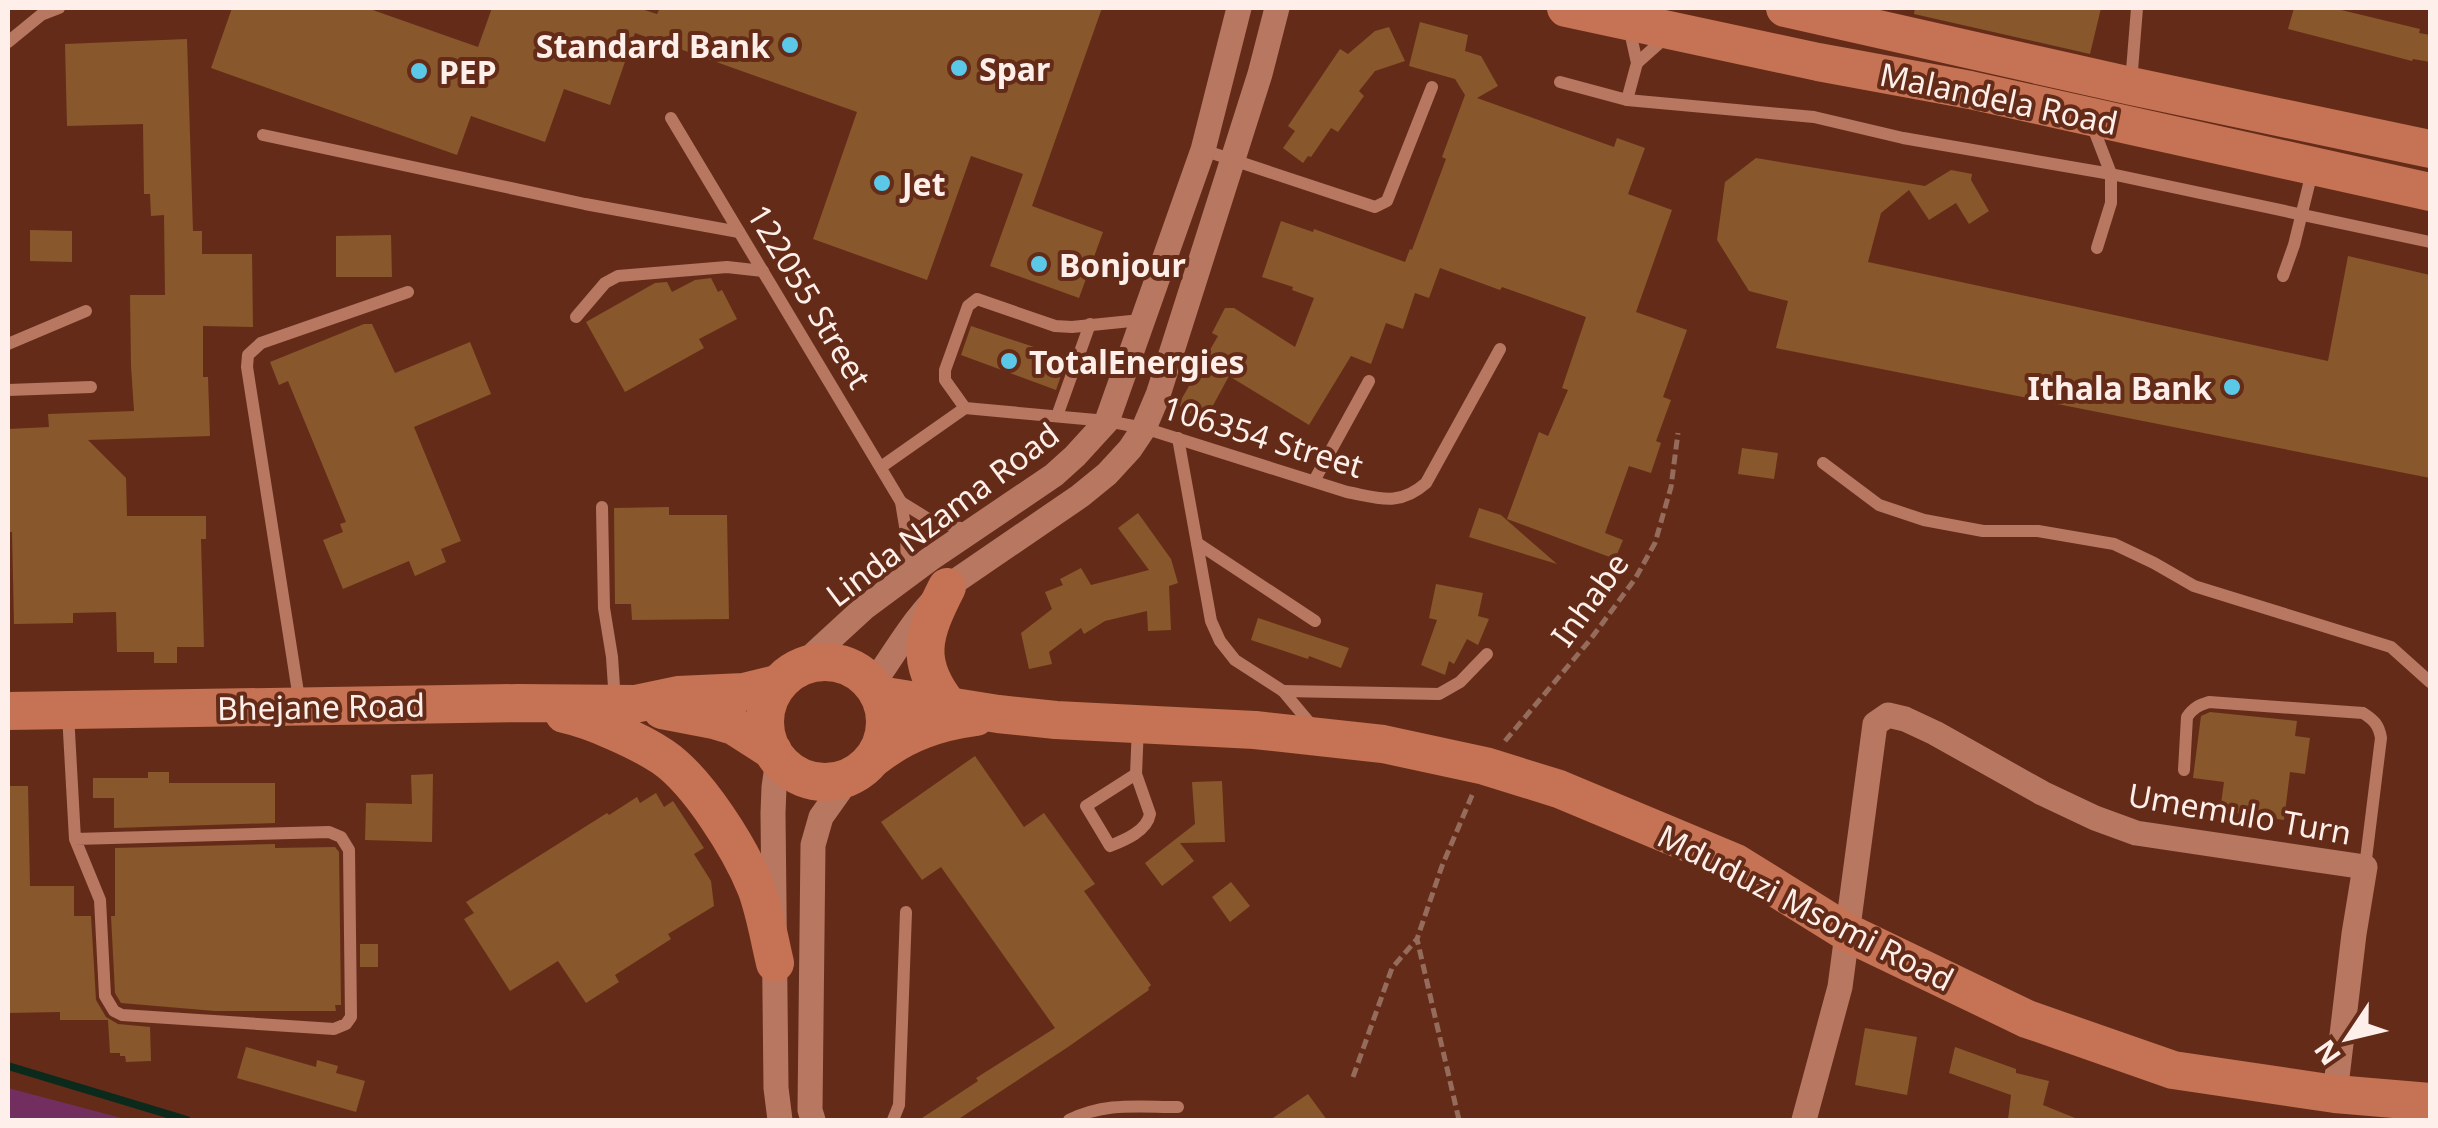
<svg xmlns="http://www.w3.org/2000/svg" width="2438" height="1128" viewBox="0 0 2438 1128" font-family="'Noto Sans',sans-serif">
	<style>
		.green { fill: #722e5f }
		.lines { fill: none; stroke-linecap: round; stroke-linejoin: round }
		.stream { stroke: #0c2a1c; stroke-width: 8 }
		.building { fill: #88572c }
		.path { stroke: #956b5b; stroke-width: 5; stroke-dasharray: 10 5; stroke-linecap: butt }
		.lane { stroke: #b87761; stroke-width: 12 }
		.street { stroke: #b87761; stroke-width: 25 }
		.secondary { stroke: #c67254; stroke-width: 38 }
		.poi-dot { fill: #5bc8e7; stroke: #642c18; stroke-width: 4 }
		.labels { text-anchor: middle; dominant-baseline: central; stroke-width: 8; stroke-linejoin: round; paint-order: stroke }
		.poi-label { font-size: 32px; font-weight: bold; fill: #feefea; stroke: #642c18; text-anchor: start }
		.street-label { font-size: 32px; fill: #feefea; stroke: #642c18 }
	</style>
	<rect width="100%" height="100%" fill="#642c18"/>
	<path class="green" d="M8 1088 129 1120H8Z"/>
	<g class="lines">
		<path class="stream" d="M8 1066 187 1120"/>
	</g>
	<g class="building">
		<path d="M232 8H367L478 47 492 8H638L657 14 660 8H1102L1032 206 1103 232 1079 298 990 266 1023 174 971 156 927 280 813 239 857 112 635 33 610 105 564 89 545 142 471 116 457 155 211 68Z"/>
		<path d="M1915 8H2101L2090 54 1914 14Z"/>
		<path d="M2294 8H2333L2420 29 2419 33 2430 35V62L2413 59 2412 61 2288 29Z"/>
		<path d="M1420 22 1468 35 1465 51 1481 56 1498 86 1477 98 1614 147 1617 138 1645 148 1628 194 1672 210 1636 312 1687 330 1663 397 1671 400 1656 441 1661 443 1651 473 1629 466 1605 533 1623 540 1615 559 1507 519 1539 432 1548 436 1568 390 1562 388 1586 317 1502 287 1500 290 1440 268 1429 298 1415 293 1403 329 1386 323 1371 364 1351 356 1309 425 1229 376 1204 422 1178 405 1218 336 1212 333 1225 308H1234L1295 347 1314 298 1292 290 1293 287 1262 277 1281 221 1313 232 1314 229 1405 262 1410 249 1412 250 1446 159 1442 157 1465 95 1455 79 1409 66Z"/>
		<path d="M1389 27 1405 61 1375 71 1359 91 1364 96 1338 132 1331 128 1311 157 1308 156 1303 163 1283 148 1295 131 1288 126 1340 49 1348 54 1375 31Z"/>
		<path d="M187 39 193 231H202V254H252L253 327 203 326V377H208L210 436 88 440 126 478 127 516H206V539H201L204 647H177V663H154V652H117L116 612 73 613V623L14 624 12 532H8V429L49 427 48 414 134 411 131 366 130 295H165L164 215 151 216 150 194H144L143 124 67 126 65 44Z"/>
		<path d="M1756 158 1925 186 1951 170 1972 174 1971 180 1989 211 1969 224 1956 203 1929 220 1909 190 1881 213 1868 262 2328 361 2348 256 2430 275V478L1776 348 1788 301 1749 291 1717 240 1725 182Z"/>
		<path d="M30 230 72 231V262L30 261Z"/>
		<path d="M391 235 392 277H336V236Z"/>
		<path d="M711 278 718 292 722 290 737 319 699 339 704 348 625 392 586 322 655 283 667 282 672 292 695 280Z"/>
		<path d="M364 324H372L395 373 470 342 491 394 414 427 461 541 441 549 446 562 415 576 409 561 343 589 323 540 343 532 340 524 346 522 288 381 279 385 270 362Z"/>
		<path d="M971 326 1067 358 1056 390 961 355Z"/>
		<path d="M1742 448 1778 453 1774 479 1738 474Z"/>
		<path d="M669 507V515H727L729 619 632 620 631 604H615L614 508Z"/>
		<path d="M1479 508 1501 515 1557 564 1469 537Z"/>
		<path d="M1138 513 1171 559 1178 583 1169 586 1171 630 1148 631 1147 611 1105 621 1084 634 1081 628 1049 652 1052 664 1029 669 1021 633 1052 609 1045 592 1063 585 1060 579 1081 568 1091 585 1149 570 1118 528Z"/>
		<path d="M1436 584 1483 593 1478 616 1489 619 1478 645 1467 639 1454 664 1449 661 1445 675 1421 665 1437 620 1429 618Z"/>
		<path d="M1258 618 1349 648 1341 668 1309 656 1308 659 1251 640Z"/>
		<path d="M2210 712 2297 721 2295 736 2310 738 2305 774 2290 772 2284 820 2220 811 2224 782 2193 778 2201 716Z"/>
		<path d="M975 756 1024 827 1044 813 1095 884 1084 891 1151 985 1148 988 1149 990 1068 1047 957 1120H919L978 1081 976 1078 1055 1028 941 867 922 880 881 822Z"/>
		<path d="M148 772H169V783H275V823L114 828V798H93V778H148Z"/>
		<path d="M433 774 432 842 365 840 366 803 412 804 411 775Z"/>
		<path d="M1222 781 1225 842 1180 843 1194 861 1162 886 1145 863 1195 824 1192 782Z"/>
		<path d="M8 786H28L30 886H74V916H91L96 1000 106 1017 118 1024 150 1027 151 1061 126 1062 125 1056H120V1053H110L108 1020H60V1012L8 1013Z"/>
		<path d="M656 793 664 807 673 801 704 848 694 854 711 881 714 906 668 934 671 939 615 975 619 982 586 1003 558 961 510 991 464 919 474 913 466 902 607 813 609 815 637 797 640 803Z"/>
		<path d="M275 844V848L335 847 339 852 341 1005H335L336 1011H215L121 1003 115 993 111 916H115V848Z"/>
		<path d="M1231 882 1250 906 1230 922 1212 897Z"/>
		<rect x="360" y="944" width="18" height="23"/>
		<path d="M1865 1028 1917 1037 1907 1095 1855 1085Z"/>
		<path d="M246 1047 316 1067 317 1060 338 1066 336 1073 365 1081 356 1112 237 1078Z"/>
		<path d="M1955 1047 2016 1069V1073L2049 1081 2043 1105 2080 1120H2008L2011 1095 1949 1073Z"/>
		<path d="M1308 1094 1327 1120H1270Z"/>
	</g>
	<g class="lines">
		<g class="path">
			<path d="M1505 741 1590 640 1635 579 1655 543 1671 487 1678 433"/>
			<path d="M1353 1077 1392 968 1417 939"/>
			<path d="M1459 1120 1417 939 1442 866 1473 793"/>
		</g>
		<g class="lane">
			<path d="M1629 27 1637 63 1627 100 1814 117 1903 138 2111 174 2430 242"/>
			<path d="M8 42 41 15 59 8"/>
			<path d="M1637 63 1665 38"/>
			<path d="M1560 82 1627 100"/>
			<path d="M2131 83 2137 8"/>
			<path d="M671 118 901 502 906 532 907 573"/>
			<path d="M2091 122 2111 174V203L2097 248"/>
			<path d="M263 135 585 204 739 232"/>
			<path d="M1203 150 1375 207 1387 201 1432 87"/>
			<path d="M2283 276 2294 245 2313 168"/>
			<path d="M576 317 605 283 618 276 727 267 763 271"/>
			<path d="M1141 320 1072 327 1055 326 977 299 968 306 945 370V380L965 408 1107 421 1144 428 1347 492C1379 498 1399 507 1426 483L1500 349"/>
			<path d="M8 344 86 311"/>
			<path d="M8 390 91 387"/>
			<path d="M1057 416 1090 324"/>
			<path d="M1178 438 1211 621 1220 641 1235 660 1283 691 1314 728"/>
			<path d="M1823 463 1879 505 1924 520 1983 531H2038L2114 544 2154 563 2194 586 2391 647 2430 682"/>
			<path d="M881 467 965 408"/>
			<path d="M1314 481 1369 381"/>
			<path d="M901 502 930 520 972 531"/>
			<path d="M602 507 604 608 612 657 615 702"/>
			<path d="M1197 543 1315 621"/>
			<path d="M1283 691 1439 694 1460 682 1487 654"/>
			<path d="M300 705 247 367 248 355 261 343 408 292"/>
			<path d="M68 714 75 839 100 900 105 996 114 1011 122 1015 334 1029 346 1024 351 1017 349 850 341 837 329 832 75 839"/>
			<path d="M2184 770 2187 717C2193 708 2199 705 2209 702L2363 713C2374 720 2379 725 2381 738L2365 867"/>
			<path d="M1136 774 1086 806 1110 846C1125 840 1147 831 1150 814L1136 774 1138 726"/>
			<path d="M893 1120 899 1105 906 912"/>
			<path d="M1069 1120C1106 1102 1137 1107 1178 1107"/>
		</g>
		<g class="street">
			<path d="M802 665 864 608 930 559 1054 475 1075 456 1107 421 1203 150 1239 8"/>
			<path d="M872 685C898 649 914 617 947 587L1080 496 1107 474 1130 449 1144 428 1158 395 1260 74 1277 8"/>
			<path d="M778 760 774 787 773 813 776 1088 780 1120"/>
			<path d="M813 1120 810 1110 813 845 821 817 848 779"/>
			<path d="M1804 1120 1840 987 1875 724 1888 715 1905 719 1935 733 2042 793 2095 818 2136 833 2365 867 2354 934 2335 1094"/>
		</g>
		<g class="secondary">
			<path d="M1566 8 1818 62 1970 90 2430 192"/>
			<path d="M1785 8 2131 86 2430 149"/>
			<path d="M947 587C923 634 913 662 949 706"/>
			<circle cx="825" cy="722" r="60"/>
			<path d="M879 695 998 714 1056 720 1255 730 1383 744 1485 766 1559 789 1736 863 1848 933 2027 1019 2173 1070 2335 1094 2430 1102"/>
			<path d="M662 710 714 720 734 726 773 751"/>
			<path d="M8 711 518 703 635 704 678 695 744 692 777 684"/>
			<path d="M564 714C592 720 639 741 663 757 698 781 740 848 756 888 765 912 769 938 775 963"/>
			<path d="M875 757C906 733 938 722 976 717"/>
		</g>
	</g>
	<g class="poi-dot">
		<circle cx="790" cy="45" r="10"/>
		<circle cx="959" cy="68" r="10"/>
		<circle cx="419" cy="71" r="10"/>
		<circle cx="882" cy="183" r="10"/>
		<circle cx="1039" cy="264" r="10"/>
		<circle cx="1009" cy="361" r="10"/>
		<circle cx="2232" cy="387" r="10"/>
	</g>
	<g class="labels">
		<g class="poi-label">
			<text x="770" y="45" text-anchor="end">Standard Bank</text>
			<text x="979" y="68">Spar</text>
			<text x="439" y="71">PEP</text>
			<text x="902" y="183">Jet</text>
			<text x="1059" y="264">Bonjour</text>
			<text x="1029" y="361">TotalEnergies</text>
			<text x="2212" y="387" text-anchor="end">Ithala Bank</text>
		</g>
		<g class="street-label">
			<text transform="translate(1999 98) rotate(12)">Malandela Road</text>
			<text transform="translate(810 296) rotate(59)">122055 Street</text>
			<text transform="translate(1263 436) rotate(17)">106354 Street</text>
			<text transform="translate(942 514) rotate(-37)">Linda Nzama Road</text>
			<text transform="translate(1589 599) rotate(-54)">Inhabe</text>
			<text transform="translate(321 706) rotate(-1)">Bhejane Road</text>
			<text transform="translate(2240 813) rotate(10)">Umemulo Turn</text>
			<text transform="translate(1806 907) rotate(27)">Mduduzi Msomi Road</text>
		</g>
	</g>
	<rect width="2438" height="1128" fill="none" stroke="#feefea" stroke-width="20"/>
	<g transform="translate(2348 1038) rotate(235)" stroke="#642c18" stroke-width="8" paint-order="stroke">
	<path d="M0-8L18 38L0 25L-18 38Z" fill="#feefea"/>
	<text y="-15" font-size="28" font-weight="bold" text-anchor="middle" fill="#feefea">N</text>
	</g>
</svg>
